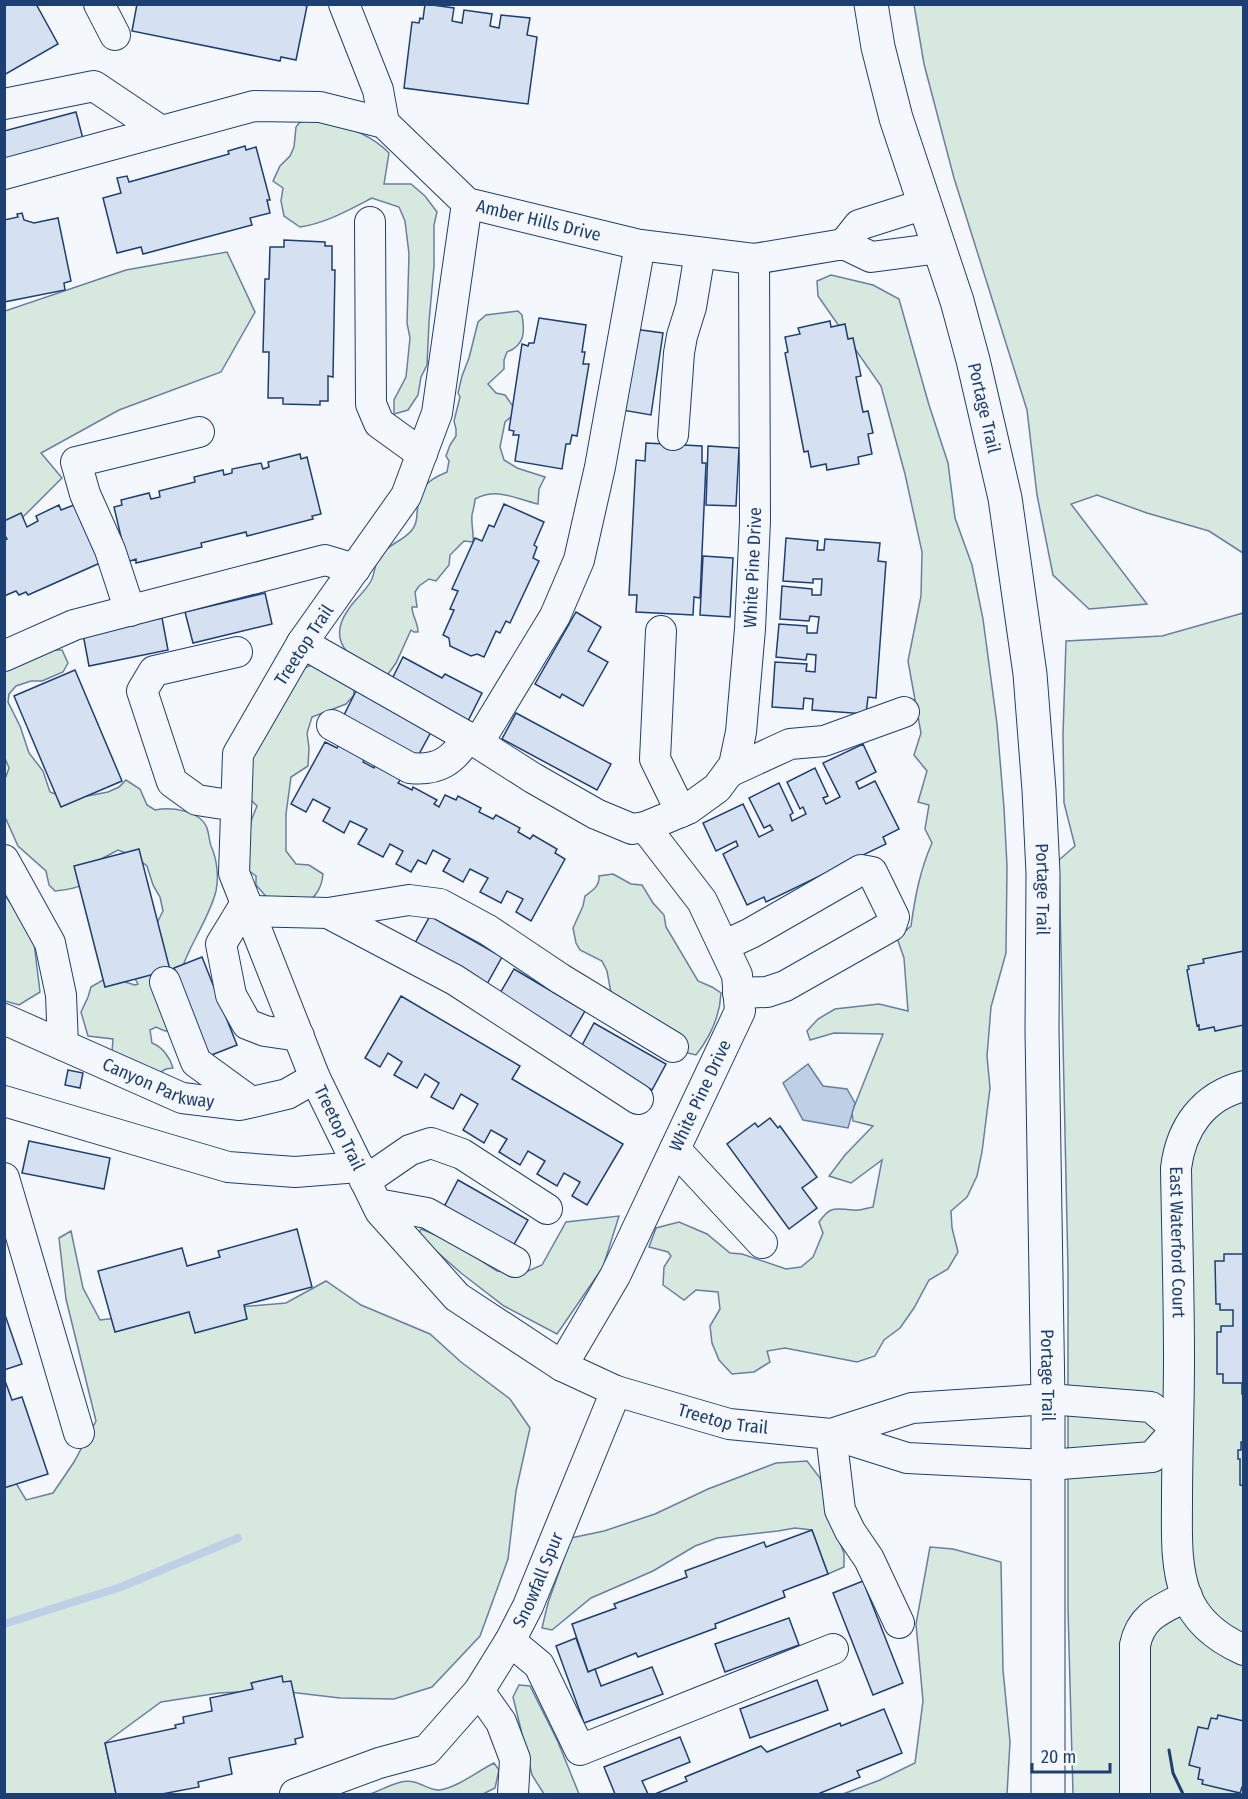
<svg xmlns="http://www.w3.org/2000/svg" width="1248" height="1799" viewBox="0 0 1248 1799" font-family="'Fira Sans Condensed',sans-serif">
	<style>
		.green { fill: #d7e8df; stroke: #687fa3; stroke-width: 1.5 }
		.water { fill: #bed0e5; stroke: #687fa3; stroke-width: 1.5 }
		.lines { fill: none; stroke-linecap: round; stroke-linejoin: round }
		.stream { stroke: #bed0e5; stroke-width: 8 }
		.building { fill: #d5e0f0; stroke: #1d3f73; stroke-width: 1.5 }
		.minor-casing { stroke: #1d3f73; stroke-width: 32 }
		.major-casing { stroke: #1d3f73; stroke-width: 35 }
		.minor { stroke: #f4f7fb; stroke-width: 30 }
		.major { stroke: #f4f7fb; stroke-width: 33 }
		.wall { stroke: #1d3f73; stroke-width: 3 }
		.labels { text-anchor: middle; dominant-baseline: central; stroke-width: 4.5; stroke-linejoin: round; paint-order: stroke }
		.street-label { font-size: 18px; fill: #1d3f73; stroke: #f4f7fb }
	</style>
	<rect width="100%" height="100%" fill="#f4f7fb"/>
	<g class="green">
		<path d="M914 5H1243V553L1209 531 1147 513 1097 495 1071 504 1147 604 1089 609 1053 575 1037 495 1027 410 954 178 924 64Z"/>
		<path d="M320 119C344 125 372 135 389 153L384 184H411L425 196 437 212 434 225V266L429 322 427 365 421 377 418 395 408 410 394 414V400L406 377 410 338 407 323 409 254 405 221 399 207 372 198C349 210 326 223 300 227L284 216 281 201 283 188 273 181 280 166 290 156 294 147 296 127 300 122Z"/>
		<path d="M227 252 255 312 221 372 119 410 41 453 62 478 20 520 5 528V311L126 270Z"/>
		<path d="M831 275 873 285 899 299 929 405 948 463 955 518 972 565 983 619 997 724 1004 808 1007 866 1006 953 991 1007 987 1056 990 1088 982 1152 977 1176 967 1197 951 1211 952 1228 958 1252 948 1269 929 1280 914 1308 900 1328 884 1340 875 1356 857 1362 785 1348 767 1351 770 1362 754 1372 732 1374 719 1360 712 1343 710 1326 720 1309 718 1292 696 1290 684 1300 663 1285 664 1267 671 1256 668 1252 649 1247 656 1228 679 1222 707 1234 730 1253 742 1254 786 1269 801 1267 813 1257 823 1233 819 1222C831 1205 835 1209 853 1210 860 1211 867 1208 873 1207L882 1160 851 1183 829 1176 845 1155 873 1126 853 1121 852 1112 883 1034 834 1033 810 1040 807 1031 818 1019 835 1009 879 1004 908 1011 904 958 897 938 911 926C915 897 920 870 932 843L925 829 929 805 918 802 927 771 914 755 921 733 908 661 921 596 922 552 905 474 881 386 818 296 817 281Z"/>
		<path d="M518 311 522 315C525 332 525 345 507 352L504 360V369L488 384 496 393 505 395 517 412 505 422 500 447 504 460 517 468 545 477 539 489 538 504C515 499 498 487 475 499 475 505 473 509 472 515 471 524 474 533 473 542L464 541 450 555 449 565 436 581 429 579 419 586 415 592 417 607H412C412 616 418 622 418 632H414L411 630 396 663 386 677C358 663 323 646 348 610 354 600 365 592 371 581 376 571 374 560 383 552 392 543 404 540 412 530 416 525 417 519 417 513 419 488 425 481 447 472L449 461 446 456 450 445 456 436V429L454 421 460 397 458 393 462 376 469 358 478 322 486 315Z"/>
		<path d="M1243 613V1794H1073L1068 1610V1269L1059 860 1075 846 1064 803 1063 735 1066 641 1162 636Z"/>
		<path d="M51 650H62L68 663 63 672 42 681H31L16 686 9 694 8 702 20 726 29 753 43 771 50 792 66 798 87 796 108 792 119 787 126 780 140 789 147 805 155 810C171 807 200 810 207 828 209 834 209 840 211 846 217 859 219 877 216 891 209 919 190 943 181 971 175 989 175 1011 173 1030L165 1031 156 1027 150 1030 152 1043C163 1047 170 1058 173 1068L166 1069 159 1073 112 1053 113 1039 88 1036 81 1012 88 997 91 987 108 977 135 985 138 984 130 970 154 929 163 911 160 897 153 885 147 866 134 856 118 850 101 859C96 884 78 889 55 891L49 885 46 871 18 846 5 817V779L9 768 4 756 5 666Z"/>
		<path d="M321 661 353 683 354 695 346 704 312 717 307 733 309 748 308 766 291 777 286 814V851L296 864 309 865 323 874C322 887 315 901 301 904 292 905 279 902 270 901L256 885V876L246 869 251 821 257 806 251 800V759L254 756 256 746 297 671Z"/>
		<path d="M613 874 631 884 642 885 653 903 664 915 666 927 698 981 712 987 721 993C720 1017 710 1037 696 1055L684 1052 661 1022 611 993 607 971 602 961 580 950 576 943 573 928 583 906 585 896C593 890 600 886 599 876Z"/>
		<path d="M4 894 26 925 34 943 40 992 19 1005 5 1001Z"/>
		<path d="M619 1216 603 1267 557 1334 504 1306 461 1273 418 1235 421 1229 451 1241 497 1271 521 1274 542 1265 566 1222Z"/>
		<path d="M71 1231 83 1288 100 1320 134 1316 286 1303 326 1281 361 1305 430 1334 461 1362 510 1399 530 1428 516 1491 508 1559 480 1636 432 1687 394 1699 340 1698 272 1690 219 1693 161 1702 105 1743 116 1794H5L4 1463 26 1500 53 1493 74 1462 96 1421 66 1299 59 1238Z"/>
		<path d="M807 1461 820 1478 835 1531 844 1553V1567L828 1574 812 1530 795 1528 778 1531 717 1538 695 1546 653 1571 591 1598 552 1630 542 1628 548 1603 571 1538 604 1531 655 1514 708 1489 776 1463Z"/>
		<path d="M930 1547 953 1549 1001 1562 1003 1670 1010 1742 1007 1794H843L880 1780 915 1763 923 1701 916 1624Z"/>
		<path d="M519 1685 530 1686 558 1742 579 1794H544L532 1775 513 1697Z"/>
		<path d="M494 1763 499 1770 495 1788 483 1794H370C383 1790 400 1778 414 1782 423 1784 431 1791 440 1790 460 1786 476 1772 494 1763Z"/>
	</g>
	<path class="water" d="M808 1064 823 1086 847 1089 855 1103 848 1128 803 1120 783 1083Z"/>
	<g class="lines">
		<path class="stream" d="M4 1624 121 1587 238 1538"/>
	</g>
	<g class="building">
		<path d="M4 4H36L58 44 4 75Z"/>
		<path d="M137 4H299L307 6 296 60 281 57 280 61 132 31Z"/>
		<path d="M425 4 454 8 452 21 462 23 464 10 492 14 490 26 499 28 501 15 530 18 527 35 537 37 528 104 404 88 412 22 419 23 420 18 423 19Z"/>
		<path d="M76 112 83 139 4 159V131Z"/>
		<path d="M245 146 246 150 256 147 270 200H267L270 213 250 218 252 225 143 254 141 247 117 253 103 198 121 193 117 178 127 176 129 182 229 154 228 151Z"/>
		<path d="M22 213 24 220 34 223 58 218 71 281 64 283 65 290 4 302V220L18 217 17 214Z"/>
		<path d="M284 240 325 242V246H332V270H335L333 377 328 376V401H320V405L283 404V398H268L269 352H263L265 279H269L270 247H284Z"/>
		<path d="M539 318 586 325 582 352H585L583 364H589L577 436 572 435 570 444H566L562 469 515 461 519 435H513L514 431 509 430 522 344 528 346 529 343H534Z"/>
		<path d="M830 321 831 327 845 324 848 339 853 338 861 376 856 377 863 412 868 411 873 433 868 434 872 454 858 457 859 464 827 470 826 464 811 467 808 451 804 452 785 353 788 352 785 337 800 334 798 328Z"/>
		<path d="M634 329 663 333 651 415 622 410Z"/>
		<path d="M646 443 702 446V463H706L700 598 694 597 693 615 636 612 637 595H629L636 460 645 461Z"/>
		<path d="M708 446 739 448 736 506 706 505Z"/>
		<path d="M300 454 301 459 307 457 321 514 312 516 313 519 247 536 246 532 201 543 202 547 136 563V559L127 562 114 507 122 505 121 500 149 493 151 499 160 497 159 491 195 482 194 477 223 470 224 475 232 473V469L261 463 263 469 269 467 268 462Z"/>
		<path d="M504 504 544 522 534 545 537 547 533 558 539 561 510 623 506 621 500 633 496 631 484 657 477 654 471 656 450 646 449 638 443 635 454 610 450 609 458 591 452 589 475 538 482 541 489 525 494 527Z"/>
		<path d="M59 505 61 510 74 505 100 563 28 595 26 592 19 595 16 591 4 596V540L7 539 4 534V521L21 513 27 527 38 521 36 516Z"/>
		<path d="M786 538 818 541 817 550H824L825 539 880 543 878 561 886 562 876 698 868 697 866 714 812 710 813 699 804 698 803 709 772 707 775 662 807 664 806 671 815 672 816 655 807 654 806 660 776 657 779 624 807 626V633H817L819 617 810 616 809 621 780 619 782 586 812 589V595H821L822 579H813V583L783 581Z"/>
		<path d="M703 556 733 558 730 617 700 615Z"/>
		<path d="M265 593 272 624 193 643 185 612Z"/>
		<path d="M576 612 601 627 588 651 608 662 583 706 562 694 560 698 535 684Z"/>
		<path d="M162 618 168 650 89 666 83 634Z"/>
		<path d="M403 657 442 678 445 674 482 693 468 721 391 681Z"/>
		<path d="M75 670 122 781 61 807 14 696Z"/>
		<path d="M357 689 432 730 418 756 344 715Z"/>
		<path d="M516 713 611 764 597 790 502 739Z"/>
		<path d="M325 742 337 748 339 744 365 758 363 762 374 768 375 765 401 779 398 783 412 790 413 787 437 800 434 804 439 807 445 795 456 800 458 796 481 808 479 812 493 819 496 815 520 828 518 832 530 839 533 835 557 849 555 853 565 859 531 921 516 912 523 899 507 891 501 903 480 892 488 878 470 869 463 882 443 871 450 859 433 850 426 864 418 860 411 872 396 864 403 851 390 844 383 857 358 844 367 829 350 821 344 833 323 821 330 808 313 799 306 812 291 804Z"/>
		<path d="M863 744 876 772 856 782 859 789 875 781 899 829 883 837 886 844 766 902 764 897 747 905 723 854 738 846 736 841 716 851 703 823 743 804 759 837 773 830 770 825 764 828 749 798 779 783 793 813 790 815 792 821 806 814 803 807 800 809 787 782 815 768 828 796 823 798 826 804 840 797 823 763Z"/>
		<path d="M139 849 170 970 105 987 74 866Z"/>
		<path d="M430 916 502 957 487 984 415 943Z"/>
		<path d="M1244 951V1025L1215 1031 1214 1027 1199 1030V1025L1197 1026 1187 970 1189 969 1188 966 1204 963 1203 959Z"/>
		<path d="M202 957 237 1045 209 1056 174 968Z"/>
		<path d="M514 969 585 1011 570 1037 499 995Z"/>
		<path d="M401 996 520 1066 512 1079 623 1144 587 1205 572 1196 580 1182 564 1173 557 1186 537 1174 545 1161 528 1151 520 1165 499 1152 507 1139 491 1130 484 1143 463 1130 478 1104 461 1094 453 1109 431 1097 439 1083 425 1074 417 1088 394 1075 402 1062 388 1053 380 1067 365 1058Z"/>
		<path d="M594 1023 666 1064 652 1090 580 1049Z"/>
		<path d="M68 1070 83 1073 80 1088 65 1085Z"/>
		<path d="M770 1118 778 1128 780 1126 817 1177 802 1188 817 1208 789 1229 727 1144 755 1123 758 1127Z"/>
		<path d="M29 1141 110 1158 104 1189 22 1173Z"/>
		<path d="M458 1180 528 1220 513 1246 444 1207Z"/>
		<path d="M297 1229 312 1287 244 1305 247 1319 195 1333 189 1312 115 1332 98 1271 182 1248 187 1266 220 1257 218 1251Z"/>
		<path d="M1243 1243 1244 1394H1242V1383H1223V1374H1217V1332H1221V1326H1233V1310H1220V1304H1216L1215 1261H1224V1254H1243Z"/>
		<path d="M4 1312 22 1364 4 1370Z"/>
		<path d="M4 1378 12 1400 22 1397 48 1474 4 1488Z"/>
		<path d="M1241 1442H1244V1486L1240 1485V1459H1238V1450H1241Z"/>
		<path d="M812 1530 828 1574 783 1591 785 1597 715 1624 716 1628 638 1657 636 1653 588 1672 572 1624 616 1608 614 1604 687 1577 685 1571 764 1542 766 1547Z"/>
		<path d="M863 1581 903 1683 873 1695 833 1593Z"/>
		<path d="M789 1618 799 1645 725 1672 715 1644Z"/>
		<path d="M576 1638 588 1672 595 1669 601 1686 652 1667 663 1694 584 1723 556 1646Z"/>
		<path d="M282 1676 283 1682 291 1681 303 1737 295 1739 296 1744 229 1758 232 1774 198 1782 199 1787 162 1794H116L105 1743 176 1728 175 1725 184 1723 183 1717 212 1711 210 1698 253 1689 251 1683Z"/>
		<path d="M817 1680 828 1710 750 1738 740 1709Z"/>
		<path d="M884 1709 902 1753 857 1771 860 1777 818 1794H655L687 1781 685 1777 761 1746 767 1752 840 1723 841 1726Z"/>
		<path d="M1218 1715 1244 1721V1787H1242L1240 1793 1202 1784 1203 1780 1198 1779 1200 1768 1189 1765 1198 1727 1208 1729 1211 1718 1217 1719Z"/>
		<path d="M680 1737 690 1762 642 1781 648 1794H615L604 1767Z"/>
	</g>
	<g class="lines">
		<g class="minor-casing">
			<g id="minor">
				<path d="M99 4 115 35"/>
				<path d="M344 4 378 90 384 123"/>
				<path d="M4 104 94 86 161 131"/>
				<path id="s1" d="M4 174 254 106 320 107 384 123 467 203 640 245 754 259 844 244 871 257 940 248"/>
				<path id="s2" d="M467 203 437 413 406 496 302 643 238 754 234 873 315 1078 380 1211 457 1297 562 1366 616 1391 729 1424 831 1434 907 1458 1048 1465 1152 1457 1177 1429 1151 1407 1048 1399 912 1408 831 1434"/>
				<path d="M370 222 371 404 379 423 422 454"/>
				<path d="M844 244 859 225 925 204"/>
				<path d="M673 435 679 353 682 336 691 307 700 253"/>
				<path d="M130 611 110 550 85 494 76 462 199 432"/>
				<path d="M661 631 655 759 681 812"/>
				<path id="s3" d="M302 643 478 743 533 778 596 814 632 829 645 827 688 809 717 788 734 765 741 732 750 629 755 521 754 259"/>
				<path d="M4 656 74 625 325 560 355 569"/>
				<path d="M332 725 410 768C438 771 453 761 468 737"/>
				<path d="M478 743 555 616 579 560 600 467 640 245"/>
				<path d="M729 772 790 744 824 741 904 712"/>
				<path d="M236 806 197 800 172 782 142 691 154 671 237 652"/>
				<path d="M4 860 50 943 61 995 63 1045"/>
				<path d="M246 903 221 944 231 995 247 1024 265 1031 299 1036"/>
				<path d="M249 911 328 913 455 980 638 1099"/>
				<path d="M328 913 409 900 440 904 488 930 561 979 673 1047"/>
				<path d="M723 944 736 940 751 933 861 870 872 872 894 917 891 926 785 986 767 992 738 993"/>
				<path d="M165 982 196 1062 251 1102"/>
				<path id="s4" d="M4 1019 182 1098 240 1105 287 1094 315 1078"/>
				<path id="s5" d="M1244 1086C1203 1096 1181 1128 1176 1168 1177 1231 1179 1295 1179 1359 1179 1406 1177 1453 1177 1500 1177 1532 1175 1565 1186 1595 1196 1621 1219 1639 1244 1650"/>
				<path d="M4 1101 228 1167 295 1172 359 1167"/>
				<path d="M675 1149 762 1243"/>
				<path d="M4 1178 79 1433"/>
				<path d="M365 1181 410 1150 431 1143 462 1154 547 1209"/>
				<path d="M377 1204 427 1213 515 1262"/>
				<path id="s6" d="M562 1366 615 1276 740 1011 737 975 702 901 645 827"/>
				<path d="M831 1434 840 1510 850 1531 869 1559 899 1623"/>
				<path d="M510 1641 539 1665 580 1750 833 1649"/>
				<path d="M479 1691 501 1722 515 1759 513 1794"/>
				<path id="s7" d="M295 1794 379 1763 427 1750 479 1691 510 1641 528 1606 616 1391"/>
				<path d="M1135 1794V1645C1141 1615 1162 1609 1187 1596"/>
			</g>
		</g>
		<g class="major-casing">
			<g id="major">
				<path id="s8" d="M871 4 878 47 896 118 957 301 973 360 1005 498 1030 674 1039 790 1043 873 1042 1031 1048 1399V1794"/>
			</g>
		</g>
		<use href="#minor" class="minor"/>
		<use href="#major" class="major"/>
		<path class="wall" d="M1169 1750 1173 1773 1183 1794"/>
	</g>
	<g class="labels">
		<g class="street-label">
			<text stroke="none"><textPath href="#s1" startOffset="580">Amber Hills Drive</textPath></text>
			<text stroke="none"><textPath href="#s8" startOffset="420">Portage Trail</textPath></text>
			<text stroke="none"><textPath href="#s3" startOffset="702">White Pine Drive</textPath></text>
			<text transform="translate(304 645) rotate(-57)">Treetop Trail</text>
			<text stroke="none"><textPath href="#s8" startOffset="906">Portage Trail</textPath></text>
			<text stroke="none"><textPath href="#s4" startOffset="168">Canyon Parkway</textPath></text>
			<text stroke="none"><textPath href="#s6" startOffset="304">White Pine Drive</textPath></text>
			<text stroke="none"><textPath href="#s2" startOffset="1004">Treetop Trail</textPath></text>
			<text stroke="none"><textPath href="#s5" startOffset="188">East Waterford Court</textPath></text>
			<text stroke="none"><textPath href="#s8" startOffset="1392">Portage Trail</textPath></text>
			<text stroke="none"><textPath href="#s2" startOffset="1508">Treetop Trail</textPath></text>
			<text stroke="none"><textPath href="#s7" startOffset="344">Snowfall Spur</textPath></text>
		</g>
	</g>
	<rect width="1248" height="1799" fill="none" stroke="#1d3f73" stroke-width="12"/>
	<path d="M1032 1763v9h78v-9" fill="none" stroke="#1d3f73" stroke-width="3"/>
	<text x="1041" y="1763" font-size="18" fill="#1d3f73" stroke="#f4f7fb" stroke-width="4.5" paint-order="stroke">20 m</text>
</svg>
